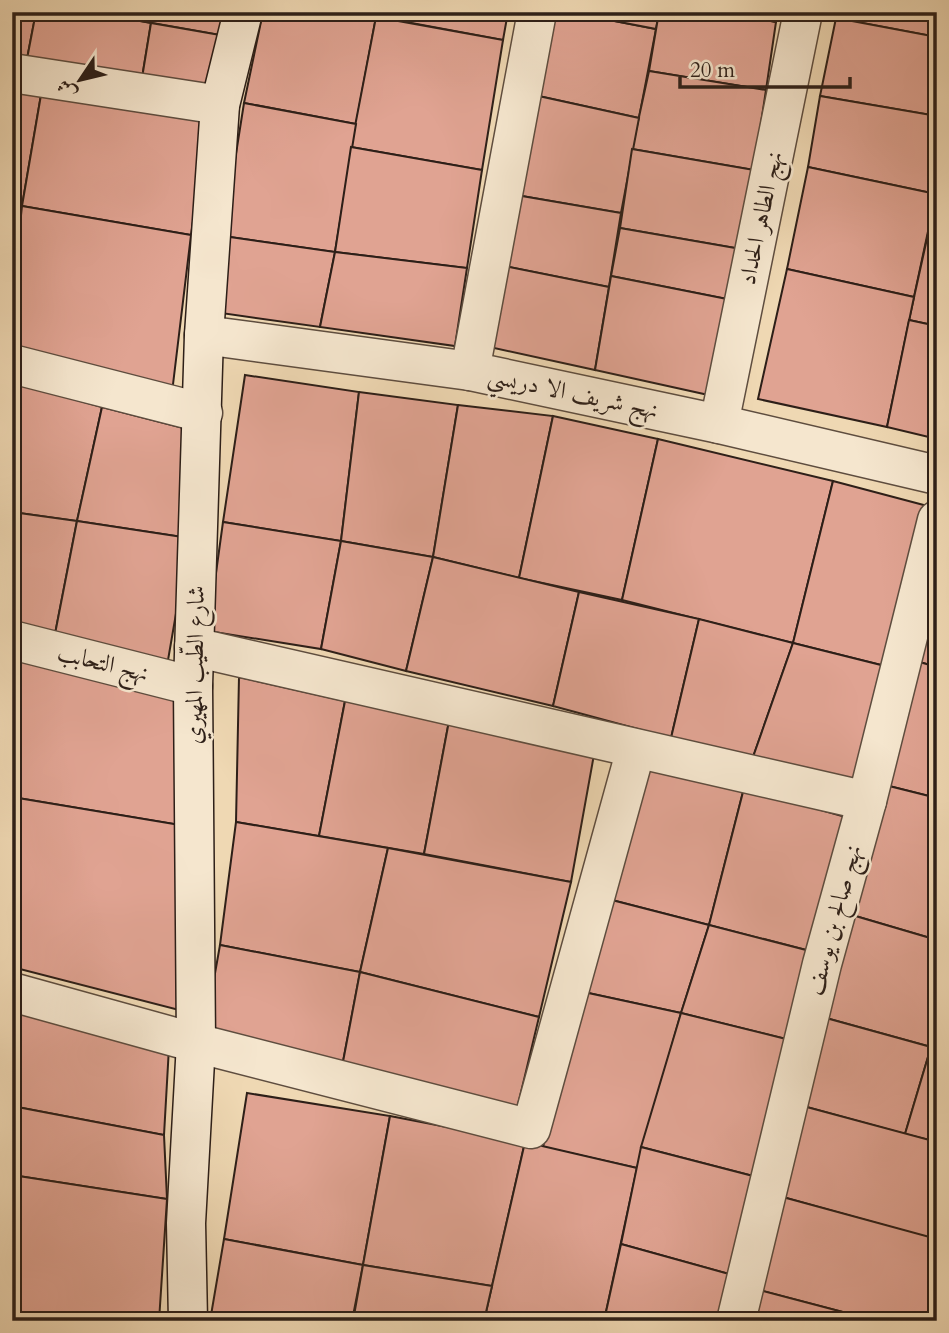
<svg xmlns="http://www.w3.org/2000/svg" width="949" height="1333" viewBox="0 0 949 1333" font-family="Cardo,Amiri,serif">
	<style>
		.building { fill: #e0a392; stroke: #2d1f18; stroke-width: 2 }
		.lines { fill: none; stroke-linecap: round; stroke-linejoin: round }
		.street-casing { stroke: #5e4d3f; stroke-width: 41 }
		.secondary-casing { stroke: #2d1f18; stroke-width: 41 }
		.street { stroke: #f5e6ce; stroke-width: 38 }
		.secondary { stroke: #f5e6ce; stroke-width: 38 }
		.labels { text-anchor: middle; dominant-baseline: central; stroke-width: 5; stroke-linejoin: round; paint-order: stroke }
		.street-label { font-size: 24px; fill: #2d1f18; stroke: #f5e6ce }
	</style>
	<rect width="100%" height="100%" fill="#efd8b3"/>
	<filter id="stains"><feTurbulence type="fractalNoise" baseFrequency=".00286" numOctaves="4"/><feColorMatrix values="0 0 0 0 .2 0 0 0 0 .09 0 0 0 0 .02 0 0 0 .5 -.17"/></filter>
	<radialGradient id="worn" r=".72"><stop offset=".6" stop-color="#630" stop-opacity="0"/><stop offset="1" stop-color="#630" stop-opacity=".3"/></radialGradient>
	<g class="building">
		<path d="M12 12H36L26 64 12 61Z"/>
		<path d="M36 12H90L151 23 141 84 26 64Z"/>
		<path d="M90 12H224L220 35Z"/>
		<path d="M263 12H353L376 17 356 124 244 103Z"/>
		<path d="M358 12H407L406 22Z"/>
		<path d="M407 12H508L503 40 406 22Z"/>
		<path d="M549 12H568L656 29 639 118 534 95Z"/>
		<path d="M568 12H659L656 29Z"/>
		<path d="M659 12H726L776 22 766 90 649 71Z"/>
		<path d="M726 12H779L776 22Z"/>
		<path d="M837 12H937V37L836 18Z"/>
		<path d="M376 17 503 40 482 170 351 147Z"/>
		<path d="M836 18 937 37V116L820 96Z"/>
		<path d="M151 23 220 35 211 95 141 84Z"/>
		<path d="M649 71 766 90 754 170 632 149Z"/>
		<path d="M12 84 42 89 22 206 12 204Z"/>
		<path d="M42 89 209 113 191 235 22 206Z"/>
		<path d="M534 95 639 118 621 213 516 195Z"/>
		<path d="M820 96 937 116 936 194 808 167Z"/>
		<path d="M244 103 356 124 335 252 223 236Z"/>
		<path d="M351 147 482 170 467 268 335 252Z"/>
		<path d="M632 149 754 170 741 249 620 228Z"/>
		<path d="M808 167 936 194 914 297 787 269Z"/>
		<path d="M937 189V235L928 234Z"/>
		<path d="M516 195 621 213 609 287 504 266Z"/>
		<path d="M12 204 22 206 12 300Z"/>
		<path d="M22 206 191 235 171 401 12 354V300Z"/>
		<path d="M620 228 741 249 732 300 611 276Z"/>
		<path d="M928 234 937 235V326L909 320Z"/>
		<path d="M223 236 335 252 320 327 214 312Z"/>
		<path d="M335 252 467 268 455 346 320 327Z"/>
		<path d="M504 266 609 287 595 370 485 346Z"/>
		<path d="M787 269 914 297 887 427 758 399Z"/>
		<path d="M611 276 732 300 713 396 595 370Z"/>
		<path d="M909 320 937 326V439L887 427Z"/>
		<path d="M245 375 359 392 341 541 223 522Z"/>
		<path d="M12 382 102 407 77 521 12 512Z"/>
		<path d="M359 392 458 405 433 557 341 541Z"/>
		<path d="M458 405 553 416 519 578 433 557Z"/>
		<path d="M102 407 191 430 189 538 77 521Z"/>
		<path d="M553 416 658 439 622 600 519 578Z"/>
		<path d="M658 439 833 481 793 643 622 600Z"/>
		<path d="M833 481 935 508 889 667 793 643Z"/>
		<path d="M12 512 77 521 54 639 12 629Z"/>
		<path d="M77 521 189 538 167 666 54 639Z"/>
		<path d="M223 522 341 541 321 649 208 631Z"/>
		<path d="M341 541 433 557 406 671 321 649Z"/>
		<path d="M433 557 579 592 553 706 406 671Z"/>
		<path d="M937 577V667L916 661Z"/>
		<path d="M579 592 699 619 671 738 553 706Z"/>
		<path d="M699 619 793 643 753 757 671 738Z"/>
		<path d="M793 643 889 667 860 785 753 757Z"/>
		<path d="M12 649 183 695 180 825 12 797Z"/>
		<path d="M916 661 937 667V798L885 785Z"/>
		<path d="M239 677 345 701 319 836 236 822Z"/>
		<path d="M345 701 449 721 424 854 319 836Z"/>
		<path d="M449 721 595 749 571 882 424 854Z"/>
		<path d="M640 762 744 788 709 925 604 898Z"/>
		<path d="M885 785 937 798V940L852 915Z"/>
		<path d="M744 788 849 818 810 951 709 925Z"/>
		<path d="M12 797 180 825 179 1010 12 967Z"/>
		<path d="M236 822 388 848 360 972 220 945Z"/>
		<path d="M388 848 571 882 539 1017 360 972Z"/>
		<path d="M604 898 709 925 681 1013 579 991Z"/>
		<path d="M852 915 937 940V1029L931 1047 826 1018Z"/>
		<path d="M709 925 810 951 786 1039 681 1013Z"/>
		<path d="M220 945 360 972 342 1067 203 1041Z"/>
		<path d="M360 972 539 1017 517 1109 342 1067Z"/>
		<path d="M579 991 681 1013 637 1168 543 1147Z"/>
		<path d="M12 1006 169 1047 164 1135 12 1106Z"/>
		<path d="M681 1013 786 1039 753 1176 641 1147Z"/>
		<path d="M826 1018 931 1047 905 1134 803 1106Z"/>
		<path d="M931 1047 937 1048V1142L905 1134Z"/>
		<path d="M247 1093 390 1116 363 1265 224 1239Z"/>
		<path d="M12 1106 164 1135 167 1199 12 1175Z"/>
		<path d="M803 1106 937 1142V1213L930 1238 779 1196Z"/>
		<path d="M390 1116 525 1142 492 1286 363 1265Z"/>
		<path d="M525 1142 637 1168 604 1321H484Z"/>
		<path d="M641 1147 753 1176 729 1274 621 1244Z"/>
		<path d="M12 1175 167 1199 159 1321H12Z"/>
		<path d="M779 1196 937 1239V1308L933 1321H877L755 1289Z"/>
		<path d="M224 1239 363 1265 352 1321H210Z"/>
		<path d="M621 1244 729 1274 717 1321H604Z"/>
		<path d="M363 1265 492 1286 484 1321H353Z"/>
		<path d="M755 1289 877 1321H746Z"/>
	</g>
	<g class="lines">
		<g class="street-casing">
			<g id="street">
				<path d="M12 73 220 105"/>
				<path d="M204 335 470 371 719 424 937 475"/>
				<path d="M12 364 203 413"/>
				<path d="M470 371 537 12"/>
				<path d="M719 424 803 12"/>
				<path d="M12 640 193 686"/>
				<path d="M194 647 867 801"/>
				<path d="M12 992 196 1043 531 1129 636 749"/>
				<path d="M736 1321 822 964 867 801 937 520"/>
			</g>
		</g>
		<g class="secondary-casing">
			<path id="secondary" d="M188 1321 186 1223 196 1043 193 686 204 335 220 105 243 12"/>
		</g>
		<use href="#street" class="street"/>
		<use href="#secondary" class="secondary"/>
	</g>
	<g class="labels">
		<g class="street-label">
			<text transform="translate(761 218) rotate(-78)">نهج الطاهر الحداد</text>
			<text transform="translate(573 393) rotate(12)">نهج شريف الا دريسي</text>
			<text transform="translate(103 663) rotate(14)">نهج التحابب</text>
			<text transform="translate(195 665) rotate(-89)">شارع الطّيب المهيري</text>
			<text transform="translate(834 920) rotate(-75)">نهج صالح بن يوسف</text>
		</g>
	</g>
	<rect width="949" height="1333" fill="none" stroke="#efd8b3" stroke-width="42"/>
	<rect x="14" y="14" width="921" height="1305" fill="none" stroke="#2d1f18" stroke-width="3.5"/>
	<rect x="21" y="21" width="907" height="1291" fill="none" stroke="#2d1f18" stroke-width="2"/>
	<g transform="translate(80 80) rotate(235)" stroke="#f5e6ce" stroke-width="5" paint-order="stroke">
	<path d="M0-5L12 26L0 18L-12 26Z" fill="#2d1f18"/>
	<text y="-10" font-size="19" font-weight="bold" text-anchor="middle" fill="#2d1f18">ش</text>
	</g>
	<path d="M680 77v10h170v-10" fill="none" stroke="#2d1f18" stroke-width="3.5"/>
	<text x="690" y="77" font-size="21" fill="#2d1f18" stroke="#f5e6ce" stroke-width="5" paint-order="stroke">20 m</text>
	<rect width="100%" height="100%" filter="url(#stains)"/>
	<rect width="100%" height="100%" fill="url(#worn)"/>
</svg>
